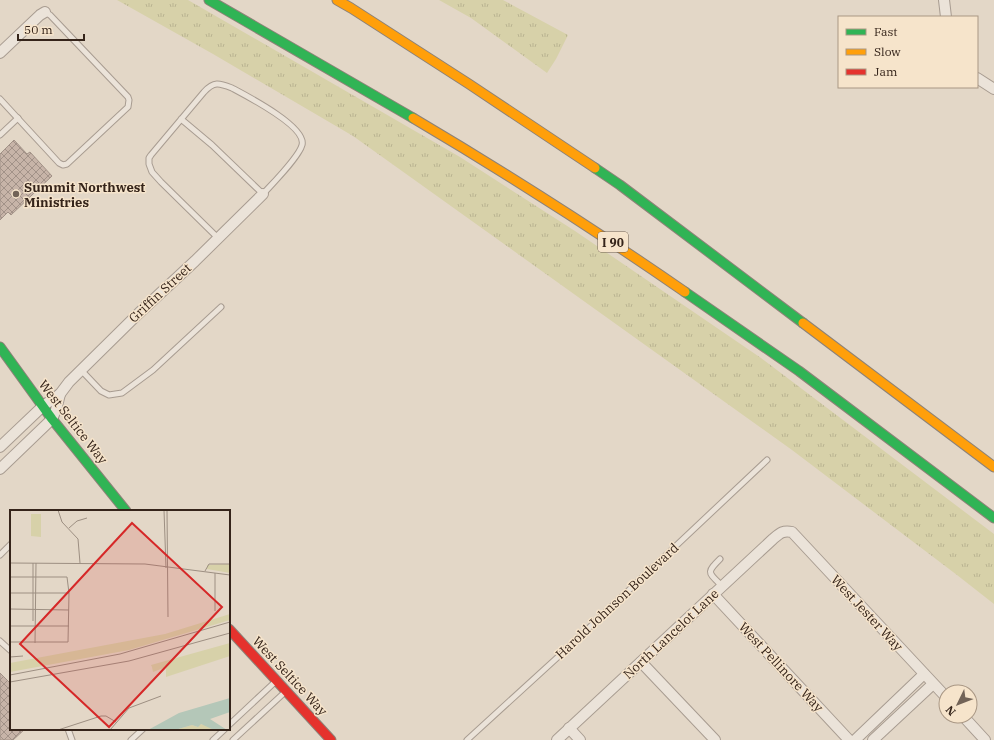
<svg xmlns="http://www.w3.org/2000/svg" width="994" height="740" viewBox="0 0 994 740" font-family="'IBM Plex Serif',serif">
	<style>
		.grass { fill: url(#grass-tufts) }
		.building { fill: url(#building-cross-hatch); stroke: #a29287 }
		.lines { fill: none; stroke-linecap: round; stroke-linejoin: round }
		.lane-casing { stroke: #a89c91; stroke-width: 7 }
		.street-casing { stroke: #a89c91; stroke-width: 12 }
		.fast-casing { stroke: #8d8278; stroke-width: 11 }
		.slow-casing { stroke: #8d8278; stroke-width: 11 }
		.jam-casing { stroke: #8d8278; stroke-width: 11 }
		.lane { stroke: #ebe3d9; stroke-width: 5 }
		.street { stroke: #ebe3d9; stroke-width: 10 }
		.fast { stroke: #30b455; stroke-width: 9 }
		.slow { stroke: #ff9f0a; stroke-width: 9 }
		.jam { stroke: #e5322d; stroke-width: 9 }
		.poi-dot { fill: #726357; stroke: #f6e4cb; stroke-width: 1.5 }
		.labels { text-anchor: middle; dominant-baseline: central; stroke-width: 3; stroke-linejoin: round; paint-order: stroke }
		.shield { fill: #f6e4cb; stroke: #6f5e4f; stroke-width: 1 }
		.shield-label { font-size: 12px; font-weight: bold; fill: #35241a }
		.poi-label { font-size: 13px; font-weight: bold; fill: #35241a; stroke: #f6e4cb; text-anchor: start }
		.street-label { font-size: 13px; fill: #35241a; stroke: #f6e4cb }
		.inset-road { fill: none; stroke: #9d8f82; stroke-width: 1 }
		.view { fill: #d62828; fill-opacity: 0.15; stroke: #d62828; stroke-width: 2 }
		.inset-edge { fill: none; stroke: #35241a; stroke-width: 2 }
	</style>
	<defs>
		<pattern id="grass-tufts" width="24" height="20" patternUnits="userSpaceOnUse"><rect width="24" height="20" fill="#d7d1a9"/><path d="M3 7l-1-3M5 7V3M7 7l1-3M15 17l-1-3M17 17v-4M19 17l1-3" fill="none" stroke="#b9b391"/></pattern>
		<pattern id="building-cross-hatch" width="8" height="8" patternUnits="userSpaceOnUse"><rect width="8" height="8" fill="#c7b4a8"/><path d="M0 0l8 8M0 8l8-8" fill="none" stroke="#a29288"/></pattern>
	</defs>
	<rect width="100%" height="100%" fill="#e3d7c7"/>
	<g class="grass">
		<path d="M117 0H188L460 157 575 231 761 358 994 534V604L957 575 792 450 353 136 213 54Z"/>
		<path d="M439 0H503L568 35 556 59 547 73 471 18Z"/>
	</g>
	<g class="building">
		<path d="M14 140 27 154 30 152 52 176 11 215 8 212 0 220V154Z"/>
		<path d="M0 673 11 684V729H25L13 740H0Z"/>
	</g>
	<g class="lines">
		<g class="lane-casing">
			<g id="lane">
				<path d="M0 99 59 163 63 165 67 164 128 107 129 100 128 97 50 15 45 12"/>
				<path d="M181 119 212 145 263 194C273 183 299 157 302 145 307 127 247 96 232 88 219 83 214 81 204 92L151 155 149 158V164L152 172 161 182 218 238"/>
				<path d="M0 135 18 118"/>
				<path d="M81 370 101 391 109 395 122 393 153 370 221 307"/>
				<path d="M0 555 11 544"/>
				<path d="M720 559C706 573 708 572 722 586"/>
				<path d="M0 641 11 651"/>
				<path d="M229 725 275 682"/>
				<path d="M68 729 72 740"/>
				<path d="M131 740 143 729"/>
				<path d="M213 740 225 729"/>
				<path d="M233 740 284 693"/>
				<path d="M467 740 559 656 767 460"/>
			</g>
		</g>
		<g class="street-casing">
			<g id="street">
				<path d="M944 0 946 17"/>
				<path d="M0 53 40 15 45 12"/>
				<path d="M977 78 994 89"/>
				<path d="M0 447 43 406 60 394 69 382 139 313 195 261 263 194"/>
				<path d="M0 469 52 419 56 410 60 394"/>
				<path d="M713 594 849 740"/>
				<path d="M641 662 715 740"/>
				<path d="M963 716 985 740"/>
				<path d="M569 728 580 740"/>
				<path d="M557 740 773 539C780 533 783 530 792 532L946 697"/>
				<path d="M855 740 924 674"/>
				<path d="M873 740 933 684"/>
			</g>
		</g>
		<g class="fast-casing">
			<g id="fast">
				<path d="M209 0 413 118"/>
				<path d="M595 168 620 185 803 323"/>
				<path d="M685 292 799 371 994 518"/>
				<path d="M0 347 52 419 126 511"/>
			</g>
		</g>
		<g class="slow-casing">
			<g id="slow">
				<path d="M337 0 351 8 469 84 595 168"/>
				<path d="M413 118C506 173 597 231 685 292"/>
				<path d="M803 323 994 467"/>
			</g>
		</g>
		<g class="jam-casing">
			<path id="jam" d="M229 629 331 740"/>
		</g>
		<use href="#lane" class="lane"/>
		<use href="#street" class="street"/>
		<use href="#fast" class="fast"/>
		<use href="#slow" class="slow"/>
		<use href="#jam" class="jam"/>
	</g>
	<circle class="poi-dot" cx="16" cy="194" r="4"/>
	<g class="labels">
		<rect class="shield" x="598" y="232" width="30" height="20" rx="3"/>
		<g class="shield-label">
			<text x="613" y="242">I 90</text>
		</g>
		<g class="poi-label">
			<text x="24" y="187">Summit Northwest<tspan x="24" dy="15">Ministries</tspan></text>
		</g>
		<g class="street-label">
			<text transform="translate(160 293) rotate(-43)">Griffin Street</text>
			<text transform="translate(73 422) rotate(52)">West Seltice Way</text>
			<text transform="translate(617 601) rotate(-43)">Harold Johnson Boulevard</text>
			<text transform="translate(867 613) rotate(47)">West Jester Way</text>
			<text transform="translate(671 634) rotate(-43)">North Lancelot Lane</text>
			<text transform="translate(781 667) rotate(47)">West Pellinore Way</text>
			<text transform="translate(290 676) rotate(47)">West Seltice Way</text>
		</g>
	</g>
	<g transform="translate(10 510)">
		<rect width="220" height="220" fill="#e3d7c7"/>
		<path d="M220 54V63L197 59V55ZM220 104V110L119 140 0 162V153L155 124ZM220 133V146L156 167V157L143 162 142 157 141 155ZM190 214 195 215 204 220H165L182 215 188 217Z" fill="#d7d1a9"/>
		<path d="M21 4H31V27L21 26Z" fill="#d7d1a9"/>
		<path d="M220 188V202L200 209 217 220H204L191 214 188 217 182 215 165 220H138L169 203Z" fill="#b4c7b8"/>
		<path class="inset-road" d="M48 0 52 12 68 29 70 53M154 0 156 58M157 0 158 107M59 18 67 11 77 8M0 53 135 54 220 65M195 61 199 54H220M0 67H57L59 83 58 132H0M0 83H59M0 99 59 100M205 101V63M23 111V53M0 116H59M25 133 26 53M0 147 13 146M0 165 110 144 220 112M0 172 119 151 220 123M48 220 91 206H96L106 212M100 220 119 198 151 186"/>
		<path class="view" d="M122 13 212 97 99 217 10 134Z"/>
		<rect width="220" height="220" class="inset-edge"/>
	</g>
	<rect x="838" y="16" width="140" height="72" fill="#f6e4cb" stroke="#a99784"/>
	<rect x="846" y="29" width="20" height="6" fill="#30b455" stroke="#a99784"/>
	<text x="874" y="36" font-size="12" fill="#35241a">Fast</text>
	<rect x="846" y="49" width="20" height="6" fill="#ff9f0a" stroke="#a99784"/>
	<text x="874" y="56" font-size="12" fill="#35241a">Slow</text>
	<rect x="846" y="69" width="20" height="6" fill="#e5322d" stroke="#a99784"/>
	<text x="874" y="76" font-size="12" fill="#35241a">Jam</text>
	<g transform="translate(958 704) rotate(227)"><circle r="19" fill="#f6e4cb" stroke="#a99784"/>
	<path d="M0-3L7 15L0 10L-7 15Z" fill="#726357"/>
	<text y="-6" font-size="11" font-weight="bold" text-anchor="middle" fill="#35241a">N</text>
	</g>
	<path d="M18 34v6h66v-6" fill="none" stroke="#35241a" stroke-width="2"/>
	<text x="24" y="34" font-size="12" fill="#35241a" stroke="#f6e4cb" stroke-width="3" paint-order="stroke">50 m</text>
</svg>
